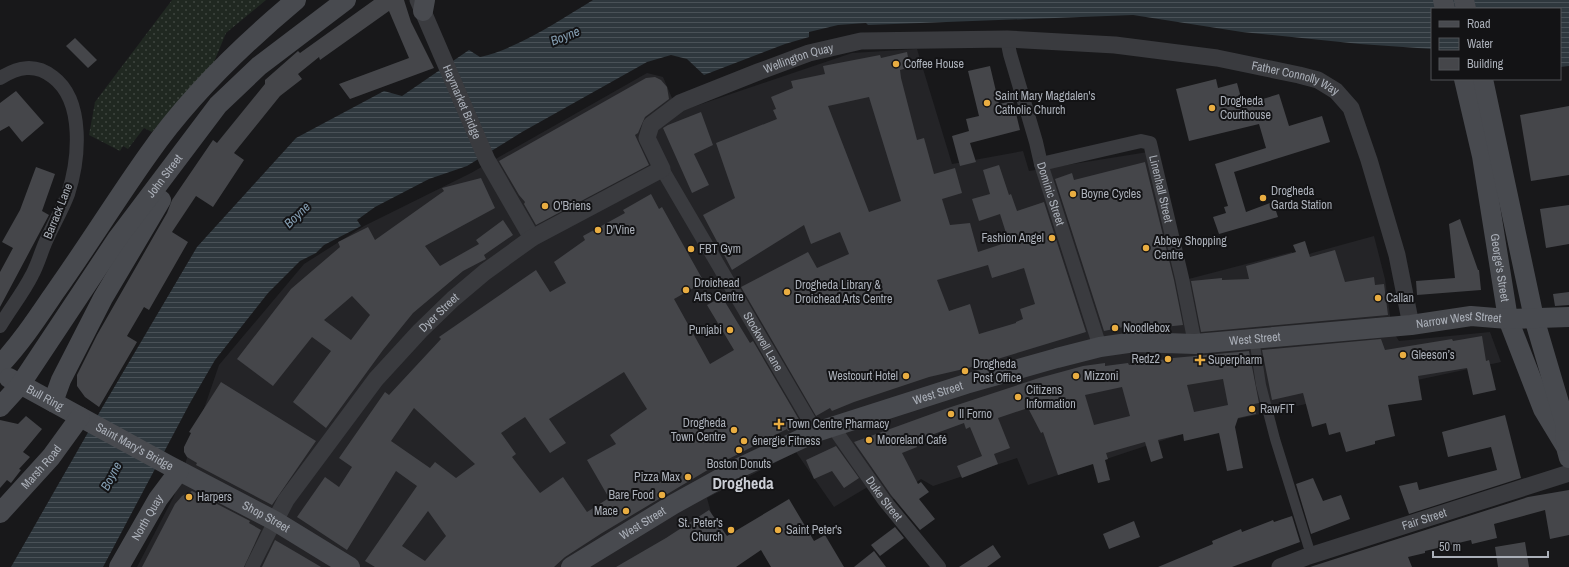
<svg xmlns="http://www.w3.org/2000/svg" width="1569" height="567" viewBox="0 0 1569 567" font-family="'Archivo Narrow',sans-serif">
	<style>
		.built { fill: #242427 }
		.grass { fill: url(#grass-dots) }
		.water { fill: url(#water-rules) }
		.building { fill: #45464a; fill-rule: evenodd }
		.lines { fill: none; stroke-linecap: round; stroke-linejoin: round }
		.pedestrian { stroke: #3a3b3f; stroke-width: 10 }
		.minor { stroke: #3a3b3f; stroke-width: 14 }
		.tertiary { stroke: #3a3b3f; stroke-width: 17 }
		.secondary { stroke: #484a4f; stroke-width: 20 }
		.poi-dot { fill: #e9ad41; stroke: #131315; stroke-width: 1.5 }
		.labels { text-anchor: middle; dominant-baseline: central; stroke-width: 4; stroke-linejoin: round; paint-order: stroke }
		.street-label { font-size: 12px; fill: #abb0b9; stroke: #131315 }
		.poi-label { font-size: 12px; fill: #abb0b9; stroke: #131315; text-anchor: start }
		.water-label { font-size: 13px; font-style: italic; fill: #849eb2; stroke: #131315 }
		.district-label { font-size: 16px; font-weight: bold; fill: #cccfd6; stroke: #131315 }
	</style>
	<defs>
		<pattern id="grass-dots" width="8" height="8" patternUnits="userSpaceOnUse"><rect width="8" height="8" fill="#202821"/><path d="M2 2h.1M6 6h.1" fill="none" stroke="#3e453f" stroke-width="1.8" stroke-linecap="round"/></pattern>
		<pattern id="water-rules" width="6" height="5" patternUnits="userSpaceOnUse"><rect width="6" height="5" fill="#2f383e"/><path d="M0 2.5h6" fill="none" stroke="#4a5258"/></pattern>
	</defs>
	<rect width="100%" height="100%" fill="#18181a"/>
	<path class="built" d="M917 49 952 164 1023 151 1029 171 1148 152 1177 282 1292 252 1297 259 1312 253 1374 236 1385 279 1392 330 1399 341 1490 332 1501 362 1209 425 1028 485 1017 458 933 486 921 479 891 501 876 482 834 507 796 452 707 498 726 567H137L174 496 219 365 304 264 364 226 471 173 647 73 663 77 678 112 852 53Z"/>
	<path class="grass" d="M172 0H266L226 33 214 62 152 132 144 128 128 149 123 146 120 151 89 135 95 102Z"/>
	<path class="water" d="M593 0H1569V66L1560 67V9H1432V49L1360 44 1242 32 1133 15 868 25 866 23 838 25 809 32V37L785 44 704 75 687 59 671 55 647 62 522 132 467 166 429 179 375 207 357 220 361 226 324 245 316 253 300 261 268 293 215 360 190 403 103 567H11L102 408 197 247 296 138 384 91 402 96 469 50 480 57C517 49 560 20 593 0Z"/>
	<g class="building">
		<path d="M374 0H404L411 22 434 68 350 99 339 84 409 58 389 11 320 60 319 57 298 74 302 79 280 96 234 153 244 160 213 207 196 196 172 232 188 242 149 310 144 307 127 336 137 342 99 407 85 397 77 386V375L97 335 167 213 172 200 213 140 217 143 265 84V80L298 51 300 53Z"/>
		<path d="M75 38 97 60 88 68 66 46Z"/>
		<path d="M907 52 910 67 900 70 901 78 917 140 924 138 934 174 955 168 962 193 942 199 950 225 970 223 978 252 1002 244 1001 238 1007 236 1000 214 979 221 972 199 990 194 983 170 999 165 1009 195 1011 194 1017 211 1044 202 1086 332 968 368 929 377 854 402 832 411 830 408 816 416 741 287 808 252 817 268 849 254 840 232 811 244 804 225 732 270 703 215 735 198 716 143 777 119 773 110 776 109 771 97 793 88 791 81 825 74 823 66 880 55 881 58ZM869 97 901 201 869 212 828 106ZM988 265 992 278 1024 268 1035 304 1020 309 1023 319 1016 322V323L979 334 970 304 949 311 937 280Z"/>
		<path d="M990 66 999 104 1013 101 1020 130 970 143 976 162 960 166 952 136 969 131 966 119 979 116 968 71Z"/>
		<path d="M655 77 661 80 667 87 669 99 645 117 638 133 635 135 649 165 536 225 524 204 525 202 519 195 499 161 646 78Z"/>
		<path d="M1216 79 1218 88 1237 83 1243 105 1279 94 1289 126 1322 116 1330 142 1234 172 1246 212 1273 202 1278 217 1219 234 1213 217 1226 213 1224 207 1228 206 1215 164 1266 148 1259 124 1189 141 1176 89Z"/>
		<path d="M16 91 44 123 22 142 9 126 0 131V103Z"/>
		<path d="M1569 106V175L1531 181 1520 115Z"/>
		<path d="M701 112 713 145 694 154 709 185 692 193 663 128 668 125Z"/>
		<path d="M1145 162 1174 280 1183 325 1145 329 1143 323 1104 331 1055 179 1072 173 1074 180Z"/>
		<path d="M36 167 55 174 42 211 49 215 0 307V272L13 248 2 242 20 210Z"/>
		<path d="M481 178 495 208 425 246 440 266 479 244 476 240 503 220 513 235 484 255 486 259 463 271 413 313 383 350 326 428 293 402 331 351 312 337 273 386 237 359 291 289 340 247 338 242 368 227 375 240 444 191 442 188ZM352 296 370 315 351 340 324 320Z"/>
		<path d="M651 194 659 209 662 207 704 282 674 299 710 364 734 350 707 305 722 297 750 343 753 341 801 423 788 431 787 429 711 468 602 533 565 557 554 567H375L365 561 417 486 396 471 347 550 297 517 325 477 339 487 352 467 339 458 385 392 389 395 441 339 439 337 536 270 550 292 566 283 554 262 585 240 583 236 625 213 623 210ZM624 372 647 409 610 435 616 444 587 460 609 498 587 512 563 477 540 493 512 457 516 454 501 433 525 417 550 453 566 443 549 419ZM414 408 475 464 456 478 435 462 430 468 391 441ZM428 511 446 536 425 561 402 546Z"/>
		<path d="M1569 205V244L1546 248 1540 209Z"/>
		<path d="M1460 219 1478 270H1479L1481 290 1417 295 1416 281 1455 278 1449 224Z"/>
		<path d="M1305 241 1310 257 1335 250 1345 282 1374 277 1375 285 1384 284 1388 315 1201 332 1191 281 1222 278V280L1249 279 1246 266 1296 252 1293 245Z"/>
		<path d="M1569 292V305L1555 306 1553 294Z"/>
		<path d="M1482 336 1486 361 1489 360 1496 390 1473 395 1467 368 1418 376 1422 400 1388 405 1395 436 1375 441V444L1346 452 1340 432 1329 435 1326 423 1312 427 1303 393 1272 400 1262 350 1381 339 1385 350 1452 339 1453 341Z"/>
		<path d="M1249 351 1259 403 1254 404 1256 414 1238 418 1235 427 1243 468 1227 471 1219 433 1184 441 1183 434 1158 440 1163 458 1151 462 1145 442 1106 453 1108 459 1105 460 1110 480 1098 483 1093 464 1058 475 1043 432 1041 433 1028 408 998 418 1010 448 994 454 998 464 962 478 957 466 982 456 970 427 966 429 964 423 915 441 917 447 902 453 918 484 921 482 929 492 919 499 935 519 920 530 891 495 854 442 948 408 1039 378 1083 366 1105 363V366L1128 363 1129 365 1173 358ZM1223 379 1228 405 1194 412 1187 385ZM1122 387 1130 416 1094 425 1085 395Z"/>
		<path d="M221 382 316 441 272 505 196 465 197 463 187 457 184 452V447L191 433 189 432Z"/>
		<path d="M1505 415 1521 478 1409 514 1399 486 1417 482 1419 490 1497 470 1491 447 1448 457 1442 432Z"/>
		<path d="M26 416 42 429 23 452 30 457 19 469 21 470 11 483 7 480 0 488V420L18 424Z"/>
		<path d="M836 446 859 478 844 488 832 471 814 479 806 460Z"/>
		<path d="M1313 478 1323 501 1341 495 1350 519 1311 534 1296 484Z"/>
		<path d="M1569 490V535L1550 539 1545 510 1494 524 1497 538 1472 544 1471 540 1425 551V553L1408 557 1412 567H1310L1528 497Z"/>
		<path d="M192 491 250 521 249 523 261 530 244 567H142L175 504 182 496Z"/>
		<path d="M789 499 814 541 825 535 844 567H771L761 550 736 567H616L666 538 709 510 727 536Z"/>
		<path d="M1292 516 1300 542 1232 567H1158L1213 544 1212 541 1241 529 1242 532 1273 520 1274 522Z"/>
		<path d="M1134 521 1140 537 1109 549 1103 534Z"/>
		<path d="M895 527 904 538 880 556 871 545Z"/>
		<path d="M275 540 299 554 321 567H262Z"/>
		<path d="M1525 542 1529 567H1498L1495 547Z"/>
		<path d="M993 545 1001 557 987 567H959Z"/>
		<path d="M874 551 886 567H854Z"/>
	</g>
	<g class="lines">
		<path class="pedestrian" d="M1254 338 1261 385 1275 439 1311 555"/>
		<g class="minor">
			<path id="s1" d="M1007 39 1010 54 1036 142 1041 164 1100 347"/>
			<path d="M0 78C18 67 35 63 53 77 85 101 79 160 68 194 62 210 53 225 46 241 41 252 38 264 32 275 23 293 10 309 0 326"/>
			<path id="s2" d="M1041 164 1141 141 1150 143 1182 278 1195 344"/>
			<path id="s3" d="M662 169 816 432"/>
			<path id="s4" d="M833 427 884 500 939 567"/>
			<path d="M252 567 275 521"/>
		</g>
		<g class="tertiary">
			<path id="s5" d="M418 0 487 160 532 238"/>
			<path id="s6" d="M275 521 286 500 376 379 420 331 453 299 485 272 532 238 662 169 647 138 651 125 680 103 758 72 809 53 861 41 1007 39 1115 45 1217 58 1299 75 1318 80 1336 91 1351 108 1369 160 1397 255 1411 325"/>
			<path id="s7" d="M1280 567 1306 557 1569 473"/>
		</g>
		<g class="secondary">
			<path d="M1443 0 1445 9"/>
			<path d="M1464 0 1466 9"/>
			<path d="M423 11 425 0"/>
			<path id="s8" d="M1464 79 1482 156 1508 319 1543 409 1566 447 1569 458"/>
			<path d="M1483 79 1534 318 1565 423 1566 441"/>
			<path d="M0 365C21 343 38 317 55 292 87 247 116 200 148 155 189 96 241 46 296 0"/>
			<path id="s9" d="M9 378 168 465 275 521 350 567"/>
			<path d="M53 402 61 380 103 298 161 200"/>
			<path id="s10" d="M0 407 20 385 117 239 218 105 259 66 346 0"/>
			<path id="s11" d="M0 513 51 457 80 417"/>
			<path id="s12" d="M119 567 158 499 179 471"/>
			<path id="s13" d="M571 567 674 504 741 467 816 432 966 384 1057 358 1100 347 1135 342 1195 344 1411 325 1471 316 1508 319 1569 317"/>
		</g>
	</g>
	<g class="poi-dot">
		<circle cx="896" cy="64" r="4"/>
		<circle cx="987" cy="103" r="4"/>
		<circle cx="1212" cy="108" r="4"/>
		<circle cx="1073" cy="194" r="4"/>
		<circle cx="1263" cy="198" r="4"/>
		<circle cx="545" cy="206" r="4"/>
		<circle cx="598" cy="230" r="4"/>
		<circle cx="1052" cy="238" r="4"/>
		<circle cx="1146" cy="248" r="4"/>
		<circle cx="691" cy="249" r="4"/>
		<circle cx="686" cy="290" r="4"/>
		<circle cx="787" cy="292" r="4"/>
		<circle cx="1378" cy="298" r="4"/>
		<circle cx="1115" cy="328" r="4"/>
		<circle cx="730" cy="330" r="4"/>
		<circle cx="1403" cy="355" r="4"/>
		<circle cx="1168" cy="359" r="4"/>
		<path d="M1198 354h4v4h4v4h-4v4h-4v-4h-4v-4h4z"/>
		<circle cx="965" cy="371" r="4"/>
		<circle cx="906" cy="376" r="4"/>
		<circle cx="1076" cy="376" r="4"/>
		<circle cx="1018" cy="397" r="4"/>
		<circle cx="1252" cy="409" r="4"/>
		<circle cx="951" cy="414" r="4"/>
		<path d="M777 418h4v4h4v4h-4v4h-4v-4h-4v-4h4z"/>
		<circle cx="734" cy="430" r="4"/>
		<circle cx="869" cy="440" r="4"/>
		<circle cx="744" cy="441" r="4"/>
		<circle cx="739" cy="450" r="4"/>
		<circle cx="688" cy="477" r="4"/>
		<circle cx="662" cy="495" r="4"/>
		<circle cx="189" cy="497" r="4"/>
		<circle cx="626" cy="511" r="4"/>
		<circle cx="731" cy="530" r="4"/>
		<circle cx="778" cy="530" r="4"/>
	</g>
	<g class="labels">
		<g class="street-label">
			<text stroke="none"><textPath href="#s6" startOffset="744">Wellington Quay</textPath></text>
			<text stroke="none"><textPath href="#s6" startOffset="1247">Father Connolly Way</textPath></text>
			<text stroke="none"><textPath href="#s5" startOffset="111">Haymarket Bridge</textPath></text>
			<text stroke="none"><textPath href="#s10" startOffset="284">John Street</textPath></text>
			<text stroke="none"><textPath href="#s2" startOffset="159">Linenhall Street</textPath></text>
			<text stroke="none"><textPath href="#s1" startOffset="161">Dominic Street</textPath></text>
			<text transform="translate(58 211) rotate(-68)">Barrack Lane</text>
			<text stroke="none"><textPath href="#s8" startOffset="192">George's Street</textPath></text>
			<text stroke="none"><textPath href="#s6" startOffset="266">Dyer Street</textPath></text>
			<text stroke="none"><textPath href="#s13" startOffset="937">Narrow West Street</textPath></text>
			<text stroke="none"><textPath href="#s13" startOffset="732">West Street</textPath></text>
			<text stroke="none"><textPath href="#s3" startOffset="200">Stockwell Lane</textPath></text>
			<text stroke="none"><textPath href="#s13" startOffset="408">West Street</textPath></text>
			<text stroke="none"><textPath href="#s9" startOffset="41">Bull Ring</textPath></text>
			<text stroke="none"><textPath href="#s9" startOffset="143">Saint Mary's Bridge</textPath></text>
			<text stroke="none"><textPath href="#s11" startOffset="62">Marsh Road</textPath></text>
			<text stroke="none"><textPath href="#s4" startOffset="88">Duke Street</textPath></text>
			<text stroke="none"><textPath href="#s9" startOffset="292">Shop Street</textPath></text>
			<text stroke="none"><textPath href="#s12" startOffset="57">North Quay</textPath></text>
			<text stroke="none"><textPath href="#s7" startOffset="152">Fair Street</textPath></text>
			<text stroke="none"><textPath href="#s13" startOffset="84">West Street</textPath></text>
		</g>
		<g class="poi-label">
			<text x="904" y="64">Coffee House</text>
			<text x="995" y="96">Saint Mary Magdalen's<tspan x="995" dy="14">Catholic Church</tspan></text>
			<text x="1220" y="101">Drogheda<tspan x="1220" dy="14">Courthouse</tspan></text>
			<text x="1271" y="191">Drogheda<tspan x="1271" dy="14">Garda Station</tspan></text>
			<text x="1081" y="194">Boyne Cycles</text>
			<text x="553" y="206">O'Briens</text>
			<text x="606" y="230">D'Vine</text>
			<text x="1044" y="238" text-anchor="end">Fashion Angel</text>
			<text x="1154" y="241">Abbey Shopping<tspan x="1154" dy="14">Centre</tspan></text>
			<text x="699" y="249">FBT Gym</text>
			<text x="694" y="283">Droichead<tspan x="694" dy="14">Arts Centre</tspan></text>
			<text x="795" y="285">Drogheda Library &amp;<tspan x="795" dy="14">Droichead Arts Centre</tspan></text>
			<text x="1386" y="298">Callan</text>
			<text x="1123" y="328">Noodlebox</text>
			<text x="722" y="330" text-anchor="end">Punjabi</text>
			<text x="1411" y="355">Gleeson’s</text>
			<text x="1160" y="359" text-anchor="end">Redz2</text>
			<text x="1208" y="360">Superpharm</text>
			<text x="973" y="364">Drogheda<tspan x="973" dy="14">Post Office</tspan></text>
			<text x="898" y="376" text-anchor="end">Westcourt Hotel</text>
			<text x="1084" y="376">Mizzoni</text>
			<text x="1026" y="390">Citizens<tspan x="1026" dy="14">Information</tspan></text>
			<text x="1260" y="409">RawFIT</text>
			<text x="959" y="414">Il Forno</text>
			<text x="726" y="423" text-anchor="end">Drogheda<tspan x="726" dy="14">Town Centre</tspan></text>
			<text x="787" y="424">Town Centre Pharmacy</text>
			<text x="877" y="440">Mooreland Café</text>
			<text x="752" y="441">énergie Fitness</text>
			<text x="739" y="464" text-anchor="middle">Boston Donuts</text>
			<text x="680" y="477" text-anchor="end">Pizza Max</text>
			<text x="654" y="495" text-anchor="end">Bare Food</text>
			<text x="197" y="497">Harpers</text>
			<text x="618" y="511" text-anchor="end">Mace</text>
			<text x="723" y="523" text-anchor="end">St. Peter's<tspan x="723" dy="14">Church</tspan></text>
			<text x="786" y="530">Saint Peter's</text>
		</g>
		<g class="water-label">
			<text transform="translate(565 36) rotate(-22)">Boyne</text>
			<text transform="translate(297 215) rotate(-44)">Boyne</text>
			<text transform="translate(111 476) rotate(-62)">Boyne</text>
		</g>
		<g class="district-label">
			<text x="743" y="483">Drogheda</text>
		</g>
	</g>
	<rect x="1431" y="8" width="130" height="72" fill="#131315" stroke="#505257"/>
	<rect x="1439" y="21" width="20" height="6" fill="#484a4f" stroke="#505257"/>
	<text x="1467" y="28" font-size="12" fill="#abb0b9">Road</text>
	<rect x="1439" y="38" width="20" height="12" fill="url(#water-rules)" stroke="#505257"/>
	<text x="1467" y="48" font-size="12" fill="#abb0b9">Water</text>
	<rect x="1439" y="58" width="20" height="12" fill="#45464a" stroke="#505257"/>
	<text x="1467" y="68" font-size="12" fill="#abb0b9">Building</text>
	<path d="M1433 551v6h115v-6" fill="none" stroke="#abb0b9" stroke-width="2"/>
	<text x="1439" y="551" font-size="12" fill="#abb0b9" stroke="#131315" stroke-width="3" paint-order="stroke">50 m</text>
</svg>
